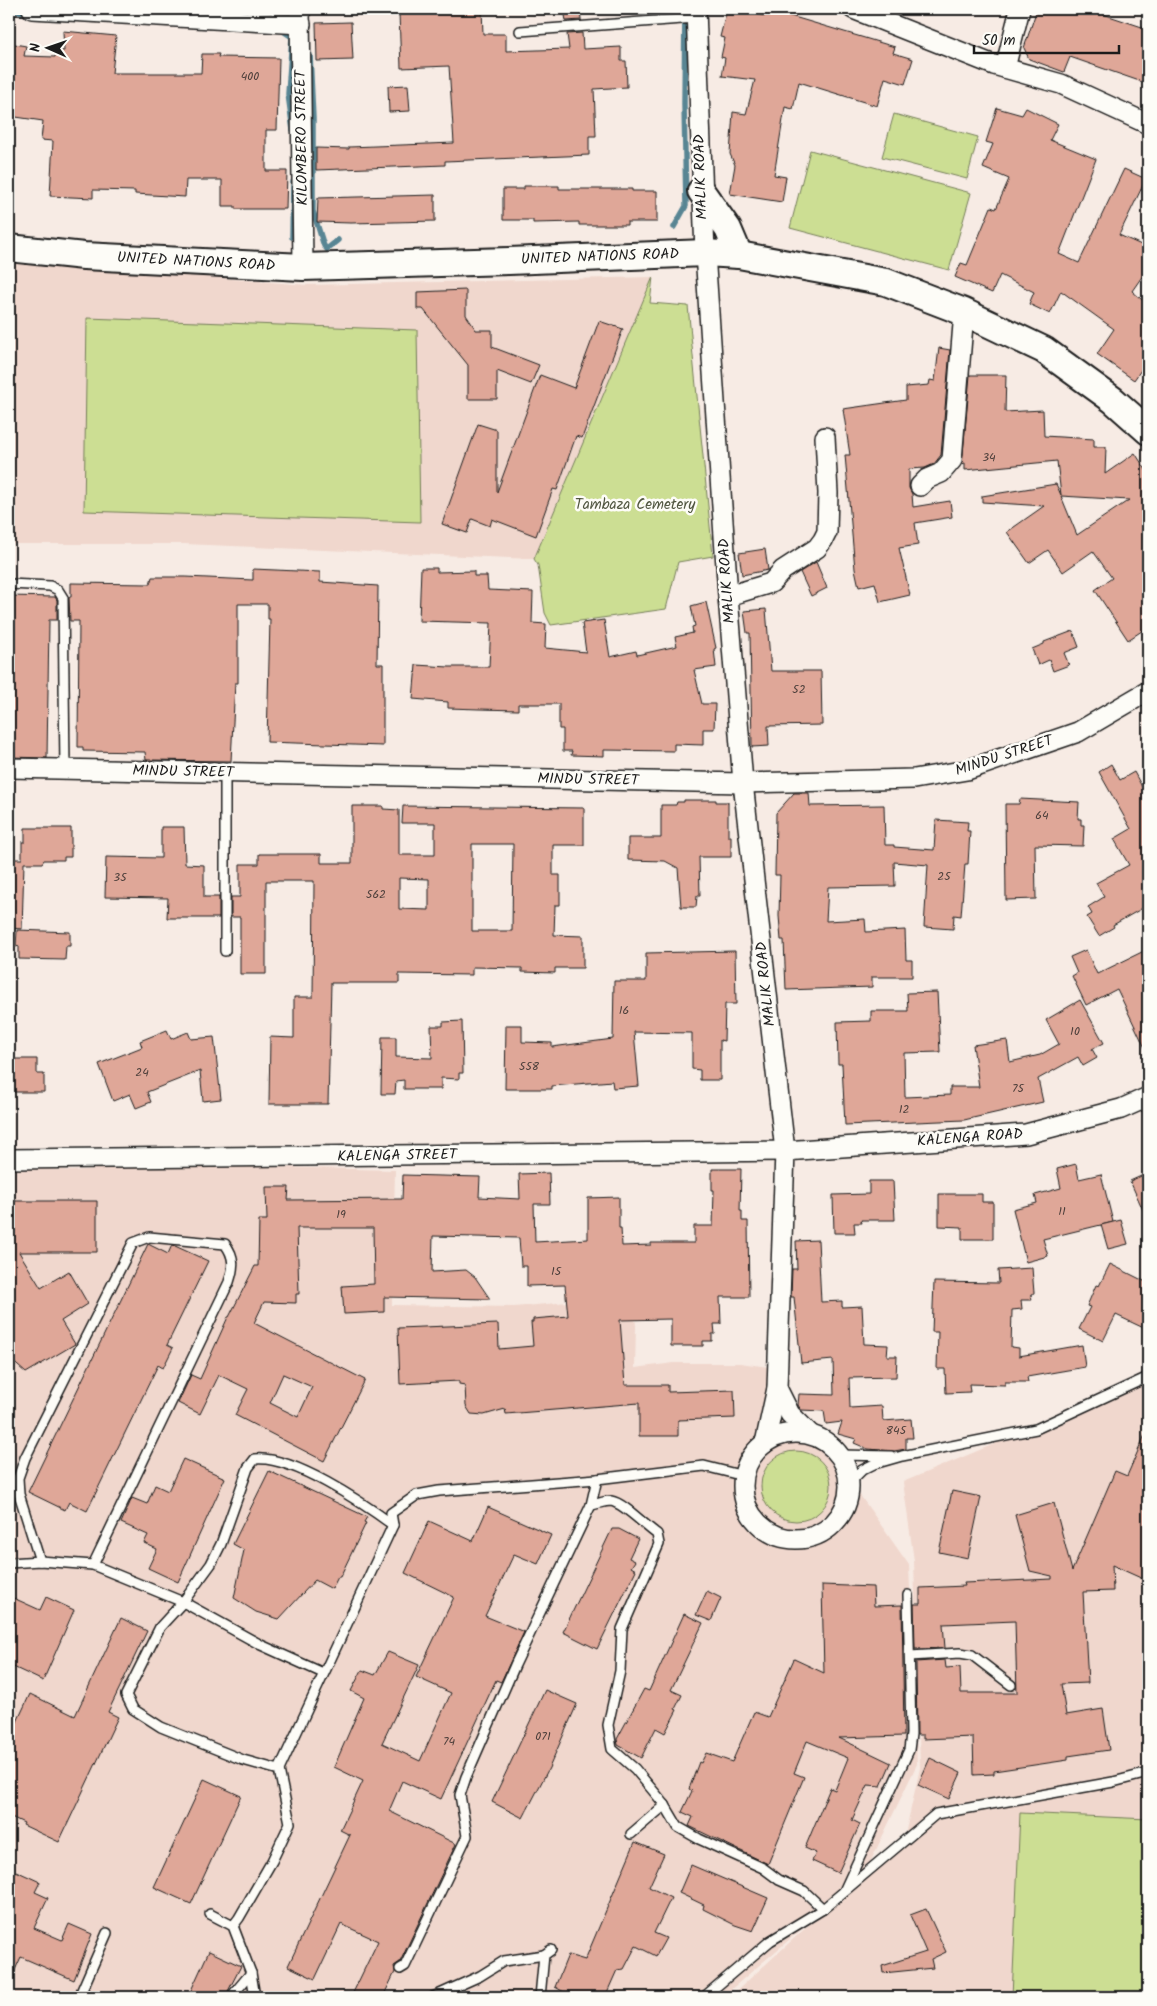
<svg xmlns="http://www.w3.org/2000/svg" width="1157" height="2006" viewBox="0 0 1157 2006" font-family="Kalam,sans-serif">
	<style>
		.built { fill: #f0d7cd }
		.green { fill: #ccde93; stroke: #747d58 }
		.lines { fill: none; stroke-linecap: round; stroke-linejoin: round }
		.stream { stroke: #598593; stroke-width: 5.5 }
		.building { fill: #dfa798; stroke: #1c1c1c; fill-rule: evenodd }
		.lane-casing { stroke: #1c1c1c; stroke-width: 12 }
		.street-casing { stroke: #1c1c1c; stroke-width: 22 }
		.secondary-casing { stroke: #1c1c1c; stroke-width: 30 }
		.lane { stroke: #fdfcf7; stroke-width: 9 }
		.street { stroke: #fdfcf7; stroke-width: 19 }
		.secondary { stroke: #fdfcf7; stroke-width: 26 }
		.labels { text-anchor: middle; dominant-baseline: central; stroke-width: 5; stroke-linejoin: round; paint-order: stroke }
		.number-label { font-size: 12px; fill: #4d3f3b }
		.street-label { font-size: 15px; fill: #1c1c1c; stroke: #fdfcf7 }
		.park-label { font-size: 15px; fill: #515640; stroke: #fdfcf7 }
	</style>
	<rect width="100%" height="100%" fill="#f7ebe4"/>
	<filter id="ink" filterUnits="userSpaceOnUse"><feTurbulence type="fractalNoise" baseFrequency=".02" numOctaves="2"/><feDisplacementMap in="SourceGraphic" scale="10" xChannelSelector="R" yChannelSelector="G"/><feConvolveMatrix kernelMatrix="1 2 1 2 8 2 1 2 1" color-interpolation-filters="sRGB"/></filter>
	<g filter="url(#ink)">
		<g class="built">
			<path d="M9 261 307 285 653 277 534 559 184 544H9Z"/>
			<path d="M226 1166 395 1170 392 1305 514 1307 633 1296 636 1326 635 1368 674 1363H740L783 1369 788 1389 798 1407 909 1565 917 1764 865 1873 904 1839 920 1768 914 1561 903 1482 1066 1414 1148 1373V1997H730L837 1899 722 1997H9V1169L38 1168 72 1171 124 1167Z"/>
		</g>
		<g class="green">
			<path d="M894 114 978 137 967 179 882 157Z"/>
			<path d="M810 150 971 193 949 270 790 228Z"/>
			<path d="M653 277 650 303 688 306 713 556 678 562 666 609 551 625 545 613 538 565 534 559Z"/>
			<path d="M87 318 417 330 420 522 84 511Z"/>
			<circle cx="796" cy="1486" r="35"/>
			<path d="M1020 1813 1148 1819V1997H1012Z"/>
		</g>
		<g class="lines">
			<g class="stream">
				<path d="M9 10 30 13"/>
				<path d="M280 29 292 37 288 94 293 130"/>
				<path d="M310 55 313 119V211L324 246 327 249 338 240"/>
				<path d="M674 227 686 206 684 104 685 9"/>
				<path d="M292 237 293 182"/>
			</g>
		</g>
		<g class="building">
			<path d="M456 9H482L483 34H506V51L569 49 567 34 582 33 583 49 621 47V61H626L627 87 594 89 596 136H589V155L445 161V165L316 170V148L349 149V147L454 143 449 66 401 68 399 13 456 11Z"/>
			<path d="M564 9H580L581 20 566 21Z"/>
			<path d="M727 9H735L765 16 766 13 776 16 777 12 895 47 893 53 913 59 905 84 885 78 877 106 799 82 793 109 785 107 774 175 786 177 782 202 730 194 735 165 730 154 733 112 746 114 755 80 722 76 725 58 721 57 725 38 720 37Z"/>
			<path d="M1037 9H1088L1148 29V84L1070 57 1064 72 1029 59 1024 48Z"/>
			<path d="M351 22 353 60 317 61 316 23Z"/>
			<path d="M63 31 116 36 112 73H201L202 54H219L218 57 279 58 277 130H266V171H287L286 209H235V206H222V180H186L185 197 135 194V191L93 190V198L50 196 53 141 41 140 43 121 9 116V43L26 46 24 56 55 57 56 50 64 51Z"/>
			<path d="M408 85 410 111 389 112 388 86Z"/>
			<path d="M997 108 1022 115 1026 108 1058 124 1050 140 1096 159 1059 254 1079 263 1124 169 1146 179 1119 235 1148 248V268L1132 291 1148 305V360L1134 380 1097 354 1114 329 1061 291 1050 314 1029 304 1034 292 1000 275 992 293 955 277 961 263 967 265 991 207 996 209 1009 179 983 168 993 144 986 142Z"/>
			<path d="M524 186H559V189H632V191H657V222H627V225H579V222L533 223V220H503V189H524Z"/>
			<path d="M435 195V221L351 223 317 222 318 198Z"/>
			<path d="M466 290V315L476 330H492V347L539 365 531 384 497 371V399H468V365L423 309H417V292Z"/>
			<path d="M599 321 623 329 582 438 576 436 557 490 553 489 536 536 492 519 490 526 472 519 467 533 442 524 478 424 497 430V492L540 375 574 388Z"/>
			<path d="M939 348 950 350 941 455 934 464 925 468 909 469V488L912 494 913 507 950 501 952 517 915 523 918 545 899 548 910 595 880 602 875 583 859 587 855 569 845 455H850L843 409 906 400V387L929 385 930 380 935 381Z"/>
			<path d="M970 375H1006L1005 412 1043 410 1044 436 1094 439V447H1106L1105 474 1135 453 1148 473V627L1128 640 1095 590 1112 578 1093 551 1063 572 1048 550 1029 563 1007 532 1044 506 982 502V496L1056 484 1061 495 1057 461 965 470V463L962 464ZM1061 496 1129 500 1077 535Z"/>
			<path d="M765 549 768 570 742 575 739 553Z"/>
			<path d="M816 562 827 588 811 596 800 572Z"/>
			<path d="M421 568H437V572L474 571V576H487L488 590 533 592 532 623 546 624 545 648 586 652 582 623 604 620 610 657 636 651 637 655 677 646 675 637 693 633 692 627 695 626 691 606 706 602 716 648 714 649 716 667 694 670 702 704H715L714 729H703V745L674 744V751L604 750V756L571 755 572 751H563V729H559V704H518V710L479 709 448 708V702L413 699 416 665 449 667H489L491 623 419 621Z"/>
			<path d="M253 569 320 572V582L378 586 377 664H383V746L267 742 270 619H268V604H238V683H235L231 761 146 760 145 752 83 751V747H78L79 621H70L69 597H71V583L150 584 152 577H185L253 580Z"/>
			<path d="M9 596 55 597 57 600V620H49L47 758 9 757Z"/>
			<path d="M766 609 771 671H821L822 725 768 726 769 746 752 747 750 633H747L744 611Z"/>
			<path d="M1073 631 1079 647 1064 653 1069 665 1053 671 1049 660 1038 665 1032 649 1044 644V642Z"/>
			<path d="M1111 764 1120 780 1134 772 1148 798V905L1113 925 1114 927 1099 936 1087 917 1092 914 1088 907 1104 897 1096 883 1129 865 1114 839 1131 829 1099 772Z"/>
			<path d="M794 793H809L810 806 884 805 885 845H894V847L934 850 936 820 968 822 967 831H970L968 864H965L961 916 954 915 953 929 924 927 928 865 894 862 895 886 828 887 826 921 865 919 866 932 905 930 906 960H912V977H872V987L786 990 784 940H781L779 916 780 875H775L776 813Z"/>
			<path d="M1020 799 1079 802 1078 819H1081V825H1084L1083 846 1035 845 1036 899 1006 900 1005 804H1019Z"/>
			<path d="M684 800H716V802H728V836H731V857H699L700 896H697L696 907H681L678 868 665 861 628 860V838H661V805H676L677 802H684Z"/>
			<path d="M352 806H383V809L399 810V855H435V823H402L403 806 584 808V845H553V875H560V905H555L554 935 583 936V968H555V973L522 972V968L472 967V975L399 974V983H331L328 1104H269L270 1037 294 1038V997H313L314 881H266V974H240V917H231V897H240V864H259V854H321V863H352ZM472 844H513L512 931H472ZM399 878 429 879V910L399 909Z"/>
			<path d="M161 827H184L185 864 204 865V897H219V918H167L168 898 105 897 106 857 161 858Z"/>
			<path d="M25 828H71V857H64V860H44L42 863H24L22 929 9 928V859H22V842H25Z"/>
			<path d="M17 930 70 932V946H66L65 960 19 959V946L16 947Z"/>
			<path d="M1148 949V1054L1117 989 1086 1005 1072 976 1077 973 1070 957 1086 950 1097 974Z"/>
			<path d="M735 951 736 1004H725L724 1041 720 1040V1080H700V1070L692 1069V1033L634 1032 639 1086 613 1088 612 1081 552 1086V1089H505L506 1025H522V1042L552 1043V1047L613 1039 614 981H646V953Z"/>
			<path d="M937 992 940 1052 904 1053 905 1097 950 1095V1087H979L973 1045 1007 1040 1010 1062 1040 1055 1059 1044 1046 1020 1080 1000 1104 1043 1092 1049 1097 1058 1083 1066 1078 1057 1038 1079 1043 1102 964 1120 845 1125 842 1064H838L837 1022 871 1021V1011H908L907 993Z"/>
			<path d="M462 1021 463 1073H459V1079L441 1078V1089H404V1080L396 1081 395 1094H381L382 1037H396V1057L432 1058 431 1026H443V1022Z"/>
			<path d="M167 1030 171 1039 188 1032 191 1039 214 1037 221 1099 203 1101 200 1071 147 1092 151 1102 136 1108 130 1094 113 1101 99 1064 142 1047 140 1041Z"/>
			<path d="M9 1059H37V1074H44V1092H9Z"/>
			<path d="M1076 1164 1079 1179 1101 1174 1113 1222 1043 1239 1048 1256 1026 1262 1013 1209 1037 1203 1035 1195 1061 1188 1057 1169Z"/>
			<path d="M712 1169H741L740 1211H742V1221H748L749 1297H720L721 1324H714L715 1334H712V1341H703V1346H671V1319L620 1320 625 1385H668V1392L734 1390 735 1418 678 1420V1436H639V1403L506 1414 505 1409 484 1415 471 1414 466 1406 465 1385 459 1384V1381L400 1384 398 1328 498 1324 499 1349 533 1346 531 1322H533V1319L568 1316 565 1285 527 1286V1266H521L519 1238 433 1236 432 1272 466 1270 475 1277 490 1299 384 1297V1312L344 1314 342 1286 374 1284 373 1228H297L299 1294H296V1303L264 1302 254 1323 365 1380 324 1461 235 1415 248 1389 219 1375 200 1414 178 1403 191 1375 200 1379 228 1317H229L255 1266H258L259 1220H267L266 1187H289L288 1200 402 1199 403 1175 480 1177 479 1197 520 1199 519 1174 549 1173 550 1204H534L535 1242 588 1239V1198L619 1197V1228H621L622 1246 651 1245V1243H694V1226H713L714 1190H712ZM283 1374 312 1387 298 1417 270 1403Z"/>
			<path d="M1148 1173V1221L1130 1181Z"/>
			<path d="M869 1181H893L895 1220H861L862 1223H854L855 1233H834L833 1195 869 1194Z"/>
			<path d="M939 1194H982V1202H993V1239H962V1227L939 1226Z"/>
			<path d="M9 1201H97V1252H19L41 1288 69 1271 88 1304 61 1321 75 1344 26 1373 9 1358Z"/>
			<path d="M1121 1220 1128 1244 1108 1249 1101 1225Z"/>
			<path d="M818 1240 821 1302 842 1301V1307L862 1306 864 1344 888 1345 887 1356H897L896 1377 849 1378 850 1408 882 1406 883 1421 911 1419 913 1438H906V1449L894 1451 868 1449 854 1443 856 1439 838 1434 842 1422 826 1424 824 1411 801 1410 798 1405 799 1394 834 1395 833 1360 801 1363 794 1297H791L792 1269H797L796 1241Z"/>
			<path d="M148 1244 168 1254 172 1245 175 1246 208 1261 167 1345 173 1348 163 1368 158 1365 87 1511 69 1502 65 1510 28 1492Z"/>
			<path d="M1110 1264 1148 1283V1330L1116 1315 1103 1341 1079 1329 1090 1307 1087 1306 1096 1285 1099 1286Z"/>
			<path d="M1032 1268 1034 1293 1031 1294 1032 1300H1021L1022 1309 1012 1310 1011 1347 1019 1348V1356L1082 1345 1085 1367 1027 1377 1028 1382H1005V1385L969 1384 970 1392 946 1393 945 1369H937L938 1332H932L934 1282 999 1283 998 1270Z"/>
			<path d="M1148 1428V1566L1143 1579 1112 1565 1113 1591 1083 1592 1088 1683 1061 1684 1066 1715 1103 1709 1109 1750 1068 1756V1760L994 1771V1774L974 1775 973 1737 923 1739V1735H917L916 1662 945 1660 946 1668 960 1667 961 1693H1017L1015 1621 943 1624 945 1648 915 1649 914 1604H920V1588L965 1586 964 1583 1052 1579V1576L1030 1571 1015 1515 1054 1503 1072 1571 1115 1471 1127 1476Z"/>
			<path d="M183 1459 225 1478 178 1582 148 1568 157 1549 144 1543 148 1535 121 1523 132 1498 147 1504 155 1485 168 1491Z"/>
			<path d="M269 1471 367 1517 364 1522 366 1523 340 1577H338L332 1589 315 1580 279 1619 256 1612 234 1598 244 1550 233 1544Z"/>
			<path d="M952 1491 981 1497 968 1558 939 1552Z"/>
			<path d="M488 1507 551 1535 538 1564 514 1554 485 1616 524 1632 501 1682 496 1680 441 1799 402 1781 389 1811 456 1844 400 1962 394 1966 395 1972 383 1997H351L378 1941 341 1924 315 1979 288 1966 350 1835 340 1830 363 1781 334 1767 364 1698 351 1691 362 1670 375 1675 388 1652 419 1665 382 1743 420 1761 451 1693 416 1677 454 1597 405 1573 429 1521 473 1541Z"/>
			<path d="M612 1529H619L638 1539 629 1558 635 1561 631 1567 636 1570 597 1649 563 1632Z"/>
			<path d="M822 1585 873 1587 874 1606 902 1605 904 1736 839 1738 891 1763 881 1786 868 1785 852 1820 860 1824 838 1873 812 1861 816 1853 805 1848 830 1788 835 1790 848 1758 807 1741 794 1773 804 1777 768 1864 689 1826 693 1817 682 1812 692 1791 689 1789 699 1762 701 1763 706 1753 732 1762 754 1712 768 1717 794 1659 824 1673Z"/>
			<path d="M707 1591 721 1598 711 1621 696 1615Z"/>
			<path d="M9 1596 40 1610 46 1597 74 1610 43 1681 9 1665Z"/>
			<path d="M684 1614 703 1623 671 1690 682 1695 675 1709 677 1710 665 1733 656 1728 641 1758 618 1745 617 1739 644 1689 649 1691Z"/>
			<path d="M121 1618 147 1631 108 1712 118 1717 59 1842 23 1825 24 1823 9 1816V1739L30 1694 75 1716Z"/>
			<path d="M545 1690 577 1704 549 1768 523 1818 492 1802Z"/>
			<path d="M930 1758 961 1773 949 1799 918 1785Z"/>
			<path d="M204 1779 241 1796 191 1904 154 1887Z"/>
			<path d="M635 1842 664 1854 649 1887 671 1898 654 1933 666 1938 656 1956 636 1946 624 1969 617 1970 605 1997H573L555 1987 568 1955 585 1960Z"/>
			<path d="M691 1865 768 1898 753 1931 735 1925 703 1909 704 1905 679 1893Z"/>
			<path d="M16 1871 40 1882 35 1892 48 1898 34 1928 62 1940 69 1924 92 1934 74 1980 21 1957 9 1983V1888Z"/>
			<path d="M926 1909 946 1952 931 1959 933 1968 883 1973 882 1966 926 1952 910 1915Z"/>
			<path d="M209 1951 241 1966 225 1997H188Z"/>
		</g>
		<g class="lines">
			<g class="lane-casing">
				<g id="lane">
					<path d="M520 31 696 18"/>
					<path d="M9 584 50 586 58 590 63 598 65 769"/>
					<path d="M225 951V773"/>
					<path d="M840 1455 891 1456"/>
					<path d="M847 1501 853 1479 862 1470 874 1464 902 1456 1036 1429 1148 1377"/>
					<path d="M591 1505C597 1504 605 1501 611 1501 624 1503 645 1526 657 1534L659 1544 622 1629 620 1671 608 1725 612 1749 635 1769 665 1805 678 1827 699 1839 763 1868 779 1880 804 1891 823 1909"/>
					<path d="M40 1561 19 1494 18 1478 25 1458 133 1243 149 1237 225 1244C235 1257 234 1267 229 1282L93 1565"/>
					<path d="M9 1563 40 1561 93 1565 183 1602 261 1645 323 1673"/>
					<path d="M910 1656 960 1653 972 1655 1011 1685"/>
					<path d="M279 1770 243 1760 161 1727 133 1709 126 1695 160 1627 183 1602 211 1564 221 1544 248 1468 255 1459C292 1455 363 1503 393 1525"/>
					<path d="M631 1834 665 1805"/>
					<path d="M845 1889 909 1750 911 1734 908 1595"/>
					<path d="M210 1914 233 1926 251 1973 255 1997"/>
					<path d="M233 1926 239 1918 272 1861 290 1823 279 1770 393 1525 391 1513 417 1495 439 1491 597 1479 704 1466 744 1476"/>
					<path d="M400 1969 405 1966 467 1836 460 1795 466 1777 515 1665 591 1505 597 1479"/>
					<path d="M79 1997 107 1933"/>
					<path d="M231 1997 251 1973"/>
					<path d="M433 1997 480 1976 504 1961 544 1955"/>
					<path d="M540 1997 544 1955 551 1950"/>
					<path d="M704 1997 770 1941 823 1909 936 1814 1113 1782 1148 1773"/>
				</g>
			</g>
			<g class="street-casing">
				<g id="street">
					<path d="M32 9 301 24"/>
					<path d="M300 9 303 267"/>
					<path d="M696 9 705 253 728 596 743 783 785 1151 777 1388 765 1443"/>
					<path d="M853 9 994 65 1061 84 1148 124"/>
					<path d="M1005 68 1020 9"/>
					<path d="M920 486 927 479 941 473 952 460 964 312"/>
					<path d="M728 596 771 583 783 570 817 548 823 540 827 532 828 493 825 437"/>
					<path d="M9 768 743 783 914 779 967 770 1078 732 1148 691"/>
					<path d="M9 1159 785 1151 1026 1134 1121 1109 1148 1097"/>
					<path d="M777 1388 790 1414 810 1434"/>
					<circle cx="796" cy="1486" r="53"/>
				</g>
			</g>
			<g class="secondary-casing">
				<g id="secondary">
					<path d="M701 191 728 229 739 255"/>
					<path d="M9 248 84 256 303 267 509 261 705 253 739 255 886 282 964 312 1044 350 1113 400 1148 431"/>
				</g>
			</g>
			<use href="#lane" class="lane"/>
			<use href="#street" class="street"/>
			<use href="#secondary" class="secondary"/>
		</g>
	</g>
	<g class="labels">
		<g class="number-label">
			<text x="250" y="76">400</text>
			<text x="989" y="457">34</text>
			<text x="799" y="689">52</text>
			<text x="1042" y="815">64</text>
			<text x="944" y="876">25</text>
			<text x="120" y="877">35</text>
			<text x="376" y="894">562</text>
			<text x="624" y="1010">16</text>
			<text x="1075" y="1031">10</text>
			<text x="529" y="1066">558</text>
			<text x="142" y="1072">24</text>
			<text x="1018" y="1088">75</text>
			<text x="904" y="1109">12</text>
			<text x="1062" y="1211">11</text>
			<text x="341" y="1214">19</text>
			<text x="556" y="1271">15</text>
			<text x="896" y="1430">845</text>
			<text x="543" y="1736">071</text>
			<text x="449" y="1741">74</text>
		</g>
		<g class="street-label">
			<text transform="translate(302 138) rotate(-91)">KILOMBERO STREET</text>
			<text transform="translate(701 177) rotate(-92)">MALIK ROAD</text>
			<text transform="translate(600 257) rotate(-2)">UNITED NATIONS ROAD</text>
			<text transform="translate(196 262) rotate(3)">UNITED NATIONS ROAD</text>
			<text transform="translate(727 581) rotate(-94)">MALIK ROAD</text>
			<text transform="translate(1004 756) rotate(-18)">MINDU STREET</text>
			<text transform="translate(183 772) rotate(1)">MINDU STREET</text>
			<text transform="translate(588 780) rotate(1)">MINDU STREET</text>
			<text transform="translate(766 984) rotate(-96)">MALIK ROAD</text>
			<text transform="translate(970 1138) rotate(-4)">KALENGA ROAD</text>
			<text transform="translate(397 1156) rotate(-1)">KALENGA STREET</text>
		</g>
		<g class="park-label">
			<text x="635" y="505">Tambaza Cemetery</text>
		</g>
	</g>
	<rect width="1157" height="2006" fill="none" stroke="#fdfcf7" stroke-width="30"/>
	<rect x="15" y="15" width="1127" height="1976" fill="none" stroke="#1c1c1c" stroke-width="2" filter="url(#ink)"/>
	<g transform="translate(48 48) rotate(272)" stroke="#fdfcf7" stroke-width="4" paint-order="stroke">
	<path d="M0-4L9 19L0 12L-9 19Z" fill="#1c1c1c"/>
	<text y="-8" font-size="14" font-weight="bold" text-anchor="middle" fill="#1c1c1c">N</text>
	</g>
	<path d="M974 45v8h145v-8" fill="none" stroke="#1c1c1c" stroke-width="2.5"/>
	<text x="982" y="45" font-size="15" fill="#1c1c1c" stroke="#fdfcf7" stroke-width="4" paint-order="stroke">50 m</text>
</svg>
